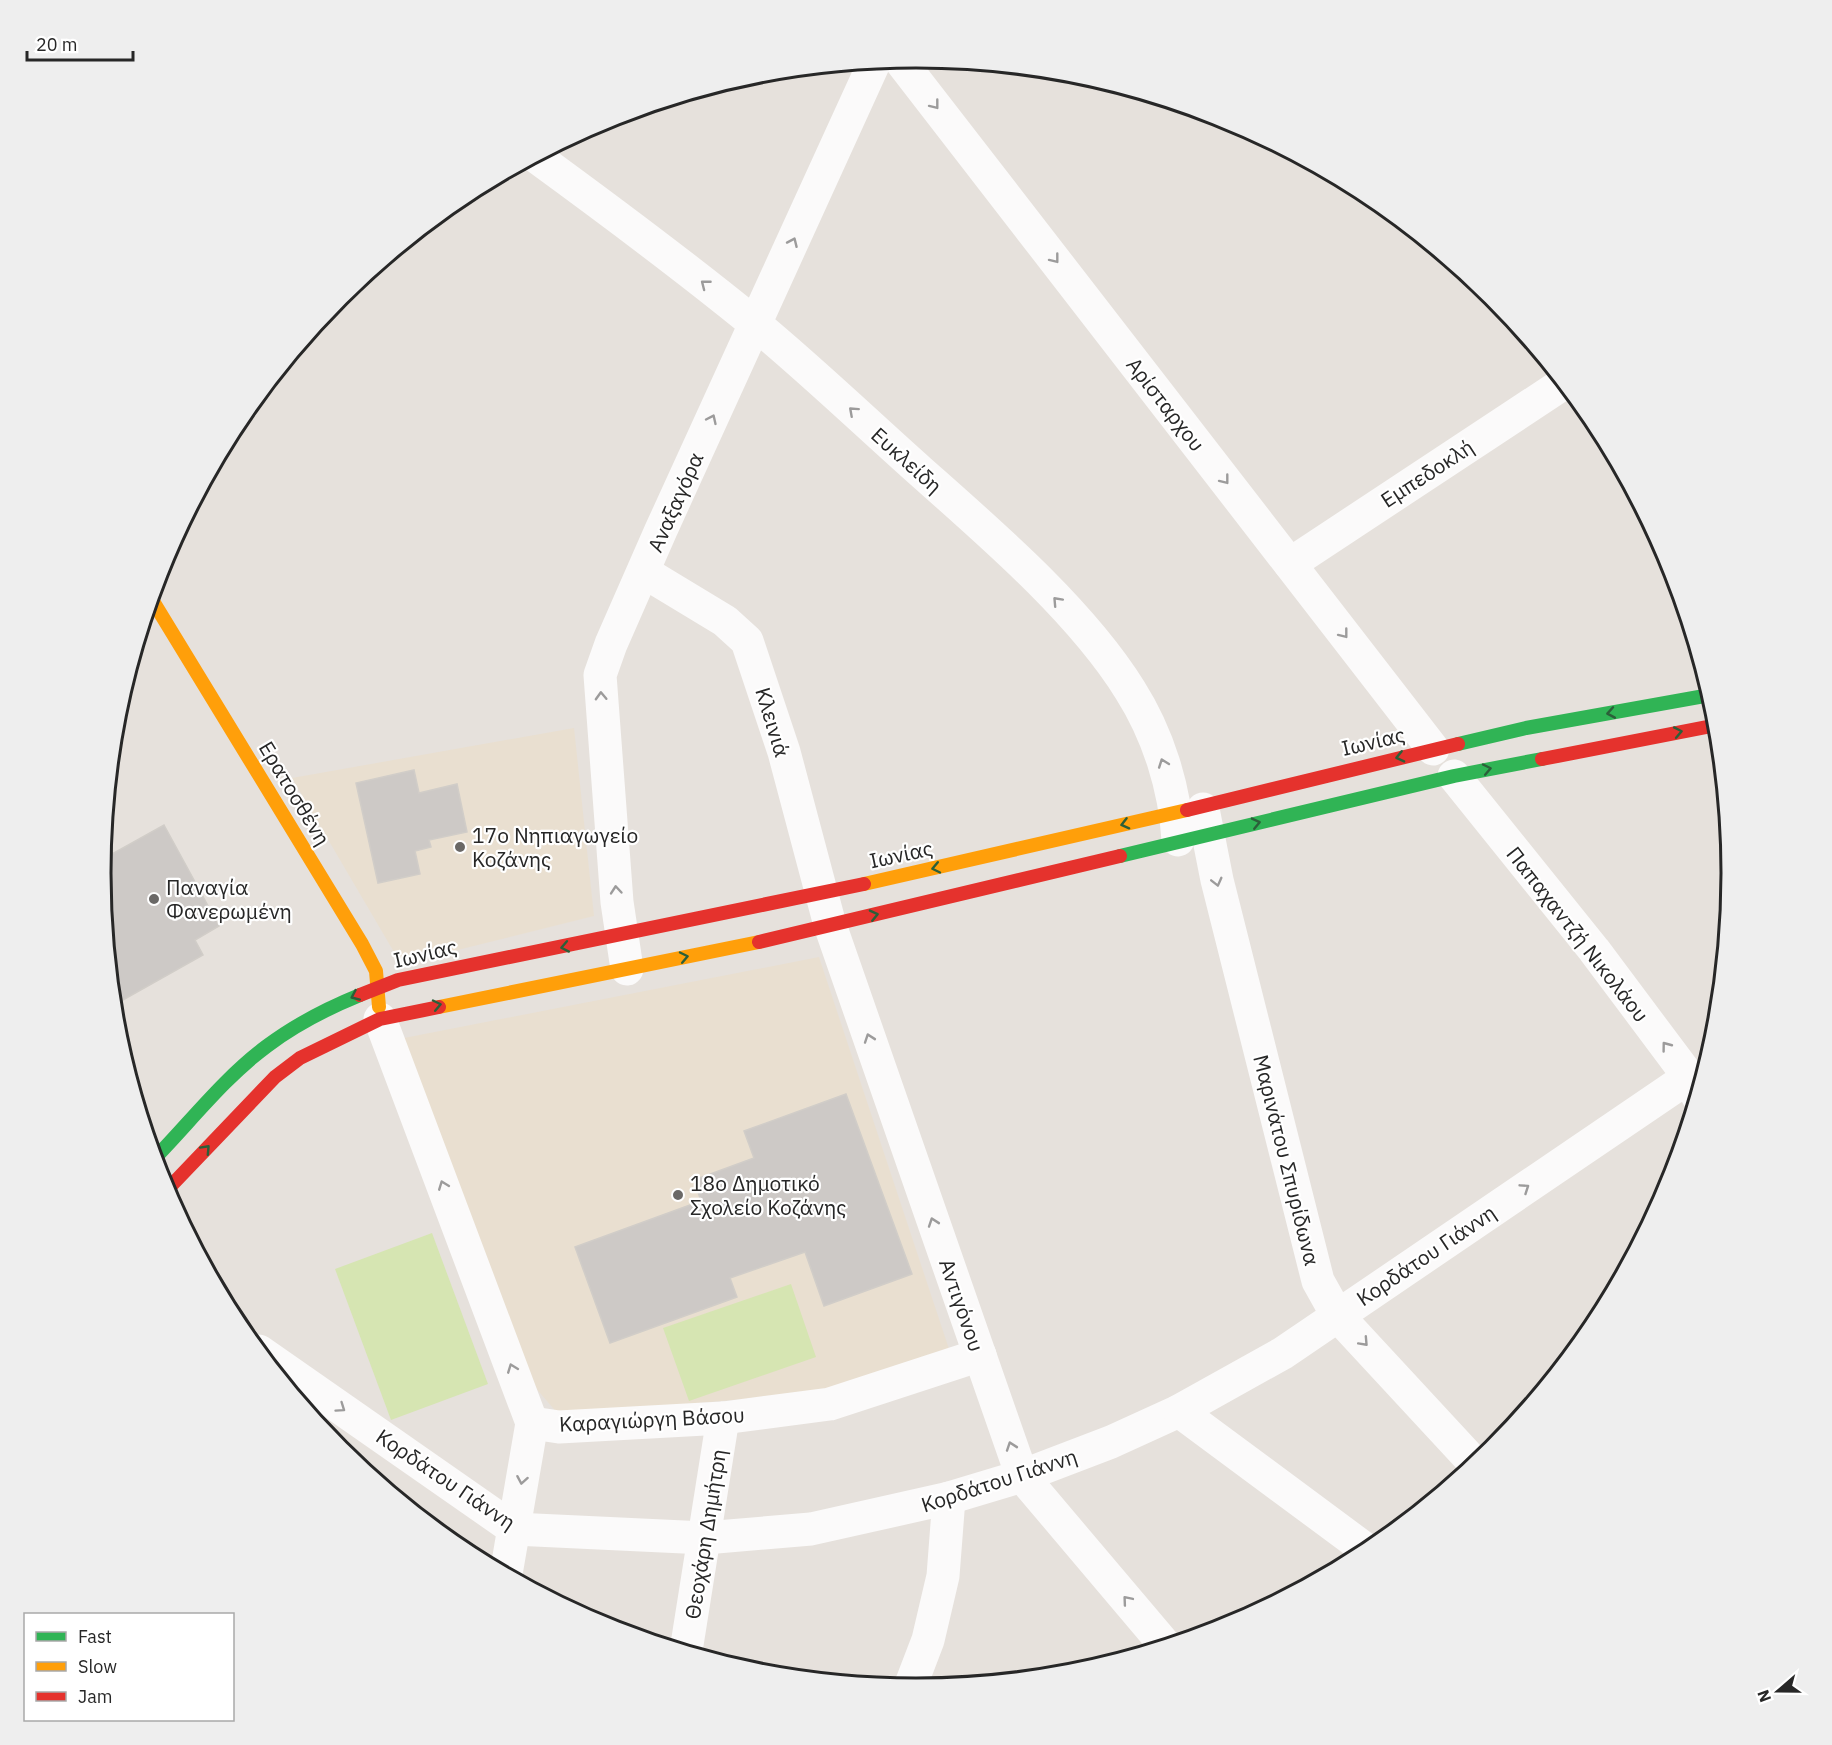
<svg xmlns="http://www.w3.org/2000/svg" width="1832" height="1745" viewBox="0 0 1832 1745" font-family="'IBM Plex Sans',sans-serif">
	<style>
		.education { fill: #e9dfd0 }
		.pitch { fill: #d6e5b2 }
		.building { fill: #cdc9c6; stroke: #d1cdc8; stroke-width: 1.5 }
		.lines { fill: none; stroke-linecap: round; stroke-linejoin: round }
		.street { stroke: #fbfafa; stroke-width: 33 }
		.fast { stroke: #30b455; stroke-width: 14 }
		.slow { stroke: #ff9f0a; stroke-width: 14 }
		.jam { stroke: #e5322d; stroke-width: 14 }
		.oneway { stroke: #9c9b9b }
		.oneway2 { stroke: #2b5f39 }
		.poi-dot { fill: #6a6866; stroke: #fff; stroke-width: 2 }
		.labels { text-anchor: middle; dominant-baseline: central; stroke-width: 4.5; stroke-linejoin: round; paint-order: stroke }
		.street-label { font-size: 21px; fill: #272727; stroke: #fff }
		.poi-label { font-size: 21px; fill: #272727; stroke: #fff; text-anchor: start }
		.rim { fill: none; stroke: #272727; stroke-width: 3 }
	</style>
	<rect width="100%" height="100%" fill="#e6e1dc"/>
	<g class="education">
		<path d="M574 728 594 916 401 964 292 778Z"/>
		<path d="M819 957 950 1352 823 1392 559 1415 528 1379 399 1039Z"/>
	</g>
	<g class="pitch">
		<path d="M432 1233 488 1384 391 1420 335 1269Z"/>
		<path d="M791 1284 816 1357 689 1401 663 1328Z"/>
	</g>
	<g class="building">
		<path d="M414 770 419 793 457 784 467 832 429 840 431 847 415 851 420 874 378 883 356 783Z"/>
		<path d="M164 825 219 926 195 940 203 955 114 1005 101 872 102 853H114Z"/>
		<path d="M846 1094 912 1274 824 1306 805 1252 730 1278 737 1297 610 1343 575 1247 701 1201 694 1180 754 1158 744 1131Z"/>
	</g>
	<g class="lines">
		<g class="street">
			<path d="M899 59 1433 749"/>
			<path d="M535 156C609 210 683 265 754 323 811 370 865 422 920 471 990 533 1081 611 1130 690 1158 734 1175 788 1178 840"/>
			<path d="M1290 564 1564 383"/>
			<path d="M644 572 725 621 747 641 784 752 830 925 1022 1476 1165 1645"/>
			<path d="M1454 776 1594 950 1689 1077 1697 1095"/>
			<path d="M1203 809 1217 880 1318 1281 1337 1315 1475 1464"/>
			<path d="M627 969 617 902 600 675 611 644 661 530 875 61"/>
			<path d="M380 1019 532 1423"/>
			<path d="M259 1351 514 1529 705 1538 811 1529 949 1498 1022 1476 1111 1442 1179 1411 1283 1353 1689 1077"/>
			<path d="M1179 1411 1368 1551"/>
			<path d="M532 1423 559 1427 723 1418 830 1404 980 1355"/>
			<path d="M506 1574 532 1423"/>
			<path d="M686 1651 723 1418"/>
			<path d="M910 1687 928 1640 943 1576 949 1498"/>
		</g>
		<g class="fast">
			<path d="M1458 744 1526 728 1710 695"/>
			<path d="M1120 856 1454 776 1542 759"/>
			<path d="M155 1158C191 1121 225 1077 267 1046 295 1025 328 1008 360 995"/>
		</g>
		<g class="slow">
			<path d="M151 598 362 944 376 971 379 1007"/>
			<path d="M864 884 1187 810"/>
			<path d="M439 1007 759 942"/>
		</g>
		<g class="jam">
			<path d="M1542 759 1717 725"/>
			<path d="M1187 810 1458 744"/>
			<path d="M759 942 1120 856"/>
			<path d="M360 995 398 980 864 884"/>
			<path d="M166 1191 275 1077 300 1058 380 1019 439 1007"/>
		</g>
	</g>
	<defs><path id="oneway-chevron" d="M-2-3.5L2.5 0L-2 3.5" fill="none" stroke-width="1.6" stroke-linecap="round" stroke-linejoin="round" transform="scale(1.5)"/></defs>
	<g class="oneway">
		<use href="#oneway-chevron" transform="translate(935 105) rotate(52)"/>
		<use href="#oneway-chevron" transform="translate(793 242) rotate(-66)"/>
		<use href="#oneway-chevron" transform="translate(1055 259) rotate(52)"/>
		<use href="#oneway-chevron" transform="translate(705 284) rotate(-142)"/>
		<use href="#oneway-chevron" transform="translate(853 411) rotate(-138)"/>
		<use href="#oneway-chevron" transform="translate(712 419) rotate(-65)"/>
		<use href="#oneway-chevron" transform="translate(1225 480) rotate(52)"/>
		<use href="#oneway-chevron" transform="translate(1057 601) rotate(-133)"/>
		<use href="#oneway-chevron" transform="translate(1344 634) rotate(52)"/>
		<use href="#oneway-chevron" transform="translate(601 696) rotate(-92)"/>
		<use href="#oneway-chevron" transform="translate(1163 763) rotate(-110)"/>
		<use href="#oneway-chevron" transform="translate(1217 882) rotate(76)"/>
		<use href="#oneway-chevron" transform="translate(616 890) rotate(-95)"/>
		<use href="#oneway-chevron" transform="translate(869 1038) rotate(-109)"/>
		<use href="#oneway-chevron" transform="translate(1666 1046) rotate(-127)"/>
		<use href="#oneway-chevron" transform="translate(443 1185) rotate(-111)"/>
		<use href="#oneway-chevron" transform="translate(1525 1188) rotate(-34)"/>
		<use href="#oneway-chevron" transform="translate(933 1222) rotate(-109)"/>
		<use href="#oneway-chevron" transform="translate(1364 1342) rotate(47)"/>
		<use href="#oneway-chevron" transform="translate(512 1368) rotate(-111)"/>
		<use href="#oneway-chevron" transform="translate(341 1408) rotate(35)"/>
		<use href="#oneway-chevron" transform="translate(1011 1446) rotate(-109)"/>
		<use href="#oneway-chevron" transform="translate(522 1480) rotate(100)"/>
		<use href="#oneway-chevron" transform="translate(1127 1600) rotate(-130)"/>
	</g>
	<g class="oneway2">
		<use href="#oneway-chevron" transform="translate(1611 713) rotate(170)"/>
		<use href="#oneway-chevron" transform="translate(1678 732) rotate(-11)"/>
		<use href="#oneway-chevron" transform="translate(1400 757) rotate(167)"/>
		<use href="#oneway-chevron" transform="translate(1487 769) rotate(-12)"/>
		<use href="#oneway-chevron" transform="translate(1256 823) rotate(-13)"/>
		<use href="#oneway-chevron" transform="translate(1125 824) rotate(166)"/>
		<use href="#oneway-chevron" transform="translate(936 868) rotate(168)"/>
		<use href="#oneway-chevron" transform="translate(874 915) rotate(-13)"/>
		<use href="#oneway-chevron" transform="translate(565 947) rotate(169)"/>
		<use href="#oneway-chevron" transform="translate(684 957) rotate(-12)"/>
		<use href="#oneway-chevron" transform="translate(355 996) rotate(156)"/>
		<use href="#oneway-chevron" transform="translate(437 1005) rotate(-12)"/>
		<use href="#oneway-chevron" transform="translate(206 1149) rotate(-47)"/>
	</g>
	<g class="poi-dot">
		<circle cx="460" cy="847" r="6"/>
		<circle cx="154" cy="899" r="6"/>
		<circle cx="678" cy="1195" r="6"/>
	</g>
	<g class="labels">
		<g class="street-label">
			<text transform="translate(1166 404) rotate(52)">Αρίσταρχου</text>
			<text transform="translate(907 460) rotate(42)">Ευκλείδη</text>
			<text transform="translate(1427 473) rotate(-33)">Εμπεδοκλή</text>
			<text transform="translate(675 502) rotate(-66)">Αναξαγόρα</text>
			<text transform="translate(773 722) rotate(73)">Κλεινιά</text>
			<text transform="translate(1373 741) rotate(-13)">Ιωνίας</text>
			<text transform="translate(295 793) rotate(59)">Ερατοσθένη</text>
			<text transform="translate(901 854) rotate(-12)">Ιωνίας</text>
			<text transform="translate(1578 934) rotate(52)">Παπαχαντζή Νικολάου</text>
			<text transform="translate(425 953) rotate(-13)">Ιωνίας</text>
			<text transform="translate(1287 1160) rotate(76)">Μαρινάτου Σπυρίδωνα</text>
			<text transform="translate(1426 1255) rotate(-34)">Κορδάτου Γιάννη</text>
			<text transform="translate(962 1305) rotate(71)">Αντιγόνου</text>
			<text transform="translate(652 1419) rotate(-3)">Καραγιώργη Βάσου</text>
			<text transform="translate(446 1479) rotate(34)">Κορδάτου Γιάννη</text>
			<text transform="translate(999 1480) rotate(-18)">Κορδάτου Γιάννη</text>
			<text transform="translate(705 1534) rotate(-81)">Θεοχάρη Δημήτρη</text>
		</g>
		<g class="poi-label">
			<text x="472" y="835">17ο Νηπιαγωγείο<tspan x="472" dy="24">Κοζάνης</tspan></text>
			<text x="166" y="887">Παναγία<tspan x="166" dy="24">Φανερωμένη</tspan></text>
			<text x="690" y="1183">18ο Δημοτικό<tspan x="690" dy="24">Σχολείο Κοζάνης</tspan></text>
		</g>
	</g>
	<path d="M0 0H1832V1745H0ZM111 873a805 805 0 1 1 1610 0a805 805 0 1 1-1610 0Z" fill="#eee" fill-rule="evenodd"/>
	<path class="rim" d="M111 873a805 805 0 1 1 1610 0a805 805 0 1 1-1610 0Z"/>
	<rect x="24" y="1613" width="210" height="108" fill="#ffffff" stroke="#a9a9a9" stroke-width="1.5"/>
	<rect x="36" y="1632" width="30" height="9" fill="#30b455" stroke="#a9a9a9" stroke-width="1.5"/>
	<text x="78" y="1643" font-size="18" fill="#272727">Fast</text>
	<rect x="36" y="1662" width="30" height="9" fill="#ff9f0a" stroke="#a9a9a9" stroke-width="1.5"/>
	<text x="78" y="1673" font-size="18" fill="#272727">Slow</text>
	<rect x="36" y="1692" width="30" height="9" fill="#e5322d" stroke="#a9a9a9" stroke-width="1.5"/>
	<text x="78" y="1703" font-size="18" fill="#272727">Jam</text>
	<g transform="translate(1778 1691) rotate(250)" stroke="#ffffff" stroke-width="4.5" paint-order="stroke">
	<path d="M0-4.5L10 22L0 15L-10 22Z" fill="#272727"/>
	<text y="-9" font-size="16" font-weight="bold" text-anchor="middle" fill="#272727">N</text>
	</g>
	<path d="M27 51v9h106v-9" fill="none" stroke="#272727" stroke-width="3"/>
	<text x="36" y="51" font-size="18" fill="#272727" stroke="#ffffff" stroke-width="4.5" paint-order="stroke">20 m</text>
</svg>
